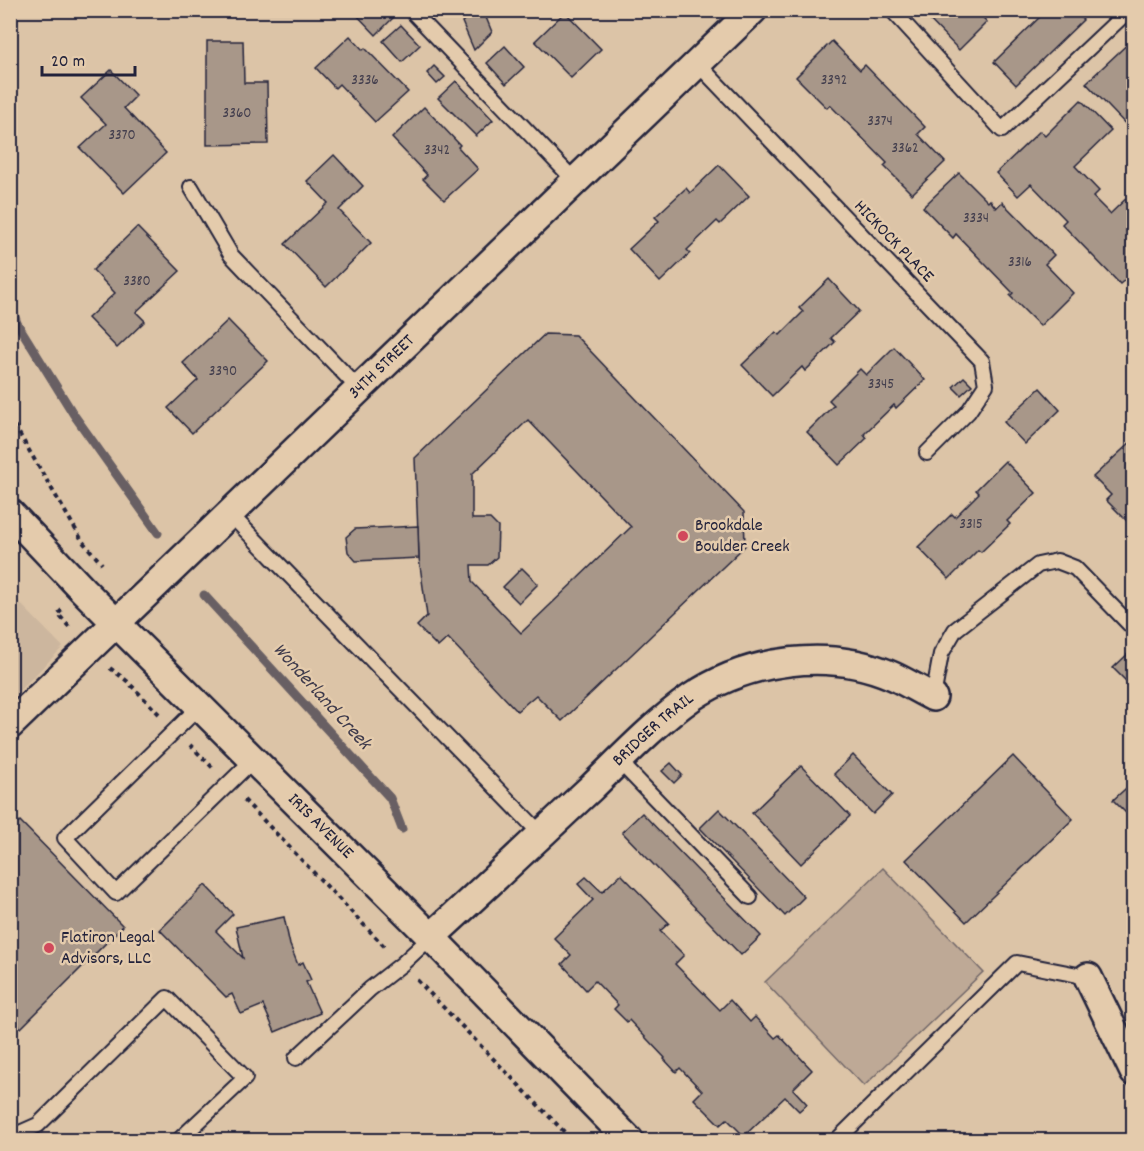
<svg xmlns="http://www.w3.org/2000/svg" width="1144" height="1151" viewBox="0 0 1144 1151" font-family="Dekko,sans-serif">
	<style>
		.built { fill: #ccb69e }
		.green { fill: #bea996; stroke: #706668; stroke-width: 1.5 }
		.lines { fill: none; stroke-linecap: round; stroke-linejoin: round }
		.stream { stroke: #675e63; stroke-width: 9 }
		.building { fill: #a89789; stroke: #22223b; stroke-width: 1.5; fill-rule: evenodd }
		.service-casing { stroke: #22223b; stroke-width: 18 }
		.minor-casing { stroke: #22223b; stroke-width: 32 }
		.path { stroke: #22223b; stroke-width: 4; stroke-dasharray: 4.5 4.5; stroke-linecap: butt }
		.service { stroke: #e4cbac; stroke-width: 14 }
		.minor { stroke: #e4cbac; stroke-width: 27 }
		.poi-dot { fill: #d1495b; stroke: #e4cbac; stroke-width: 2 }
		.labels { text-anchor: middle; dominant-baseline: central; stroke-width: 5; stroke-linejoin: round; paint-order: stroke }
		.number-label { font-size: 15px; fill: #443f4e }
		.street-label { font-size: 18px; fill: #22223b; stroke: #e4cbac }
		.poi-label { font-size: 18px; fill: #22223b; stroke: #e4cbac; text-anchor: start }
		.water-label { font-size: 20px; font-style: italic; fill: #3f3b4c; stroke: #e4cbac }
	</style>
	<rect width="100%" height="100%" fill="#dcc4a7"/>
	<filter id="ink" filterUnits="userSpaceOnUse"><feTurbulence type="fractalNoise" baseFrequency=".0167" numOctaves="2"/><feDisplacementMap in="SourceGraphic" scale="12" xChannelSelector="R" yChannelSelector="G"/><feConvolveMatrix kernelMatrix="1 2 1 2 8 2 1 2 1" color-interpolation-filters="sRGB"/></filter>
	<g filter="url(#ink)">
		<path class="built" d="M11 594 63 647 11 699Z"/>
		<path class="green" d="M883 868 983 972 864 1086 765 982Z"/>
		<g class="lines">
			<g class="stream">
				<path d="M10 16 12 10"/>
				<path d="M10 301 17 323 74 415 158 533"/>
				<path d="M204 595 390 798 402 829"/>
			</g>
		</g>
		<g class="building">
			<path d="M352 10H387L393 18 376 35Z"/>
			<path d="M475 10H483L492 32 474 50 462 22Z"/>
			<path d="M976 10 987 22 959 50 921 11Z"/>
			<path d="M1047 10H1074L1083 20 1016 85 994 62Z"/>
			<path d="M565 12 601 49 571 78 535 41Z"/>
			<path d="M401 25 420 45 402 62 383 41Z"/>
			<path d="M350 36 363 50 365 48 408 92 375 122 339 84 335 88 316 68Z"/>
			<path d="M1134 38V133L1086 83Z"/>
			<path d="M207 41H243L244 83H267L268 144 207 145Z"/>
			<path d="M832 41 860 70 865 65 925 127 918 134 945 162 912 194 884 166 887 163 830 105 827 108 796 77Z"/>
			<path d="M505 46 524 67 506 84 487 63Z"/>
			<path d="M434 66 445 77 437 84 427 73Z"/>
			<path d="M111 70 136 96 124 108 166 153 124 193 80 148 106 124 81 98Z"/>
			<path d="M456 81 493 120 476 136 438 98Z"/>
			<path d="M1081 100 1111 131 1075 166 1099 191 1093 197 1110 214 1134 191V272L1120 284 1062 224 1066 220 1031 184 1018 196 996 173 1040 131 1045 136Z"/>
			<path d="M424 107 460 145 458 147 478 169 444 200 423 179 427 175 392 138Z"/>
			<path d="M334 155 363 186 339 210 371 243 326 287 285 244 328 203 307 181Z"/>
			<path d="M719 165 749 196 720 224 717 221 687 250 690 253 660 282 629 249 659 221 655 217 686 188 690 193Z"/>
			<path d="M959 173 988 202 990 200 996 208 1002 202 1054 255 1045 264 1073 293 1040 326 1010 296 1013 293 956 234 953 238 923 207Z"/>
			<path d="M137 227 180 271 136 312 145 321 117 348 88 318 115 293 93 270Z"/>
			<path d="M829 279 859 311 831 338 835 342 805 371 802 367 772 396 742 365 776 332 780 335 803 312 799 308Z"/>
			<path d="M228 320 268 361 192 433 168 408 198 380 183 363Z"/>
			<path d="M545 334 575 335 744 512 745 546 562 721 536 695 517 711 448 638 438 647 417 626 427 616 419 558 415 458ZM528 420 631 527 521 633 472 582 471 565H488L497 557 498 527 490 519H472V474Z"/>
			<path d="M894 347 925 380 896 408 894 405 864 434 867 438 839 465 807 432 834 405 829 400 860 369 866 375Z"/>
			<path d="M964 377 972 385 961 395 953 387Z"/>
			<path d="M1040 388 1060 410 1025 444 1004 422Z"/>
			<path d="M1134 439V523L1131 525 1106 500 1111 495 1093 477Z"/>
			<path d="M1005 461 1036 493 1007 521 1010 524 981 552 978 550 949 579 918 547 952 514 955 517 979 493 976 490Z"/>
			<path d="M418 526 419 558 356 561 348 552 346 537 355 529Z"/>
			<path d="M522 568 538 584 519 603 503 587Z"/>
			<path d="M1132 650 1134 652V689L1113 668Z"/>
			<path d="M853 755 892 795 873 814 834 774Z"/>
			<path d="M1013 756 1073 819 966 922 906 860Z"/>
			<path d="M671 763 682 775 674 783 662 771Z"/>
			<path d="M801 766 850 816 801 864 752 813Z"/>
			<path d="M1134 781V821L1113 800Z"/>
			<path d="M719 809 804 897 785 916 700 828Z"/>
			<path d="M642 813 761 936 741 955 622 832Z"/>
			<path d="M20 821 123 926 21 1028 10 1017V831Z"/>
			<path d="M621 874 669 923 660 931 684 955 675 964 720 1010 730 1000 750 1022 755 1017 775 1038 779 1035 812 1070 793 1089 807 1104 799 1111 785 1097 744 1136 727 1119 720 1125 694 1099 702 1091 680 1068 676 1072 664 1059 665 1058 629 1020 627 1022 614 1009 618 1005 595 981 586 990 562 964 571 955 554 938 593 900 578 884 586 877 602 892Z"/>
			<path d="M205 885 233 914 216 931 243 958 236 927 284 917 290 945 298 965 303 962 311 980 306 982 320 1013 275 1032 263 1005 241 1014 232 994 226 997 160 930Z"/>
		</g>
		<g class="lines">
			<g class="service-casing">
				<g id="service">
					<path d="M411 10 575 181"/>
					<path d="M892 10 1002 130 1129 10"/>
					<path d="M698 64 982 361 986 385 968 412 927 453"/>
					<path d="M191 187 231 255 359 389"/>
					<path d="M231 515 541 834"/>
					<path d="M933 697 941 654 955 630 1038 565 1057 561 1075 568 1134 629"/>
					<path d="M200 706 65 838 116 893 254 759"/>
					<path d="M619 761 750 897"/>
					<path d="M296 1058 370 989 402 964 431 937"/>
					<path d="M10 1131 20 1133 38 1125 167 998 245 1078 179 1140"/>
					<path d="M837 1140 1017 963 1088 977"/>
				</g>
			</g>
			<g class="minor-casing">
				<g id="minor">
					<path id="s1" d="M10 513 83 590 431 937 629 1140"/>
					<path id="s2" d="M10 725 753 10"/>
					<path id="s3" d="M431 937C485 888 537 838 591 788 623 757 655 723 692 697 748 659 830 648 893 676 906 682 919 690 933 697"/>
					<path d="M1088 977 1134 1072"/>
				</g>
			</g>
			<g class="path">
				<path d="M10 418 83 542 102 564"/>
				<path d="M62 610 58 614 71 629"/>
				<path d="M110 668 127 681 159 714"/>
				<path d="M190 745 214 769"/>
				<path d="M244 800 387 949"/>
				<path d="M417 980 572 1140"/>
			</g>
			<use href="#service" class="service"/>
			<use href="#minor" class="minor"/>
		</g>
	</g>
	<g class="poi-dot">
		<circle cx="683" cy="536" r="6"/>
		<circle cx="49" cy="948" r="6"/>
	</g>
	<g class="labels">
		<g class="number-label">
			<text x="365" y="81">3336</text>
			<text x="834" y="81">3392</text>
			<text x="237" y="114">3360</text>
			<text x="880" y="122">3374</text>
			<text x="122" y="136">3370</text>
			<text x="905" y="149">3362</text>
			<text x="437" y="151">3342</text>
			<text x="976" y="219">3334</text>
			<text x="1020" y="263">3316</text>
			<text x="137" y="282">3380</text>
			<text x="223" y="372">3390</text>
			<text x="881" y="385">3345</text>
			<text x="971" y="525">3315</text>
		</g>
		<g class="street-label">
			<text transform="translate(893 242) rotate(46)">HICKOCK PLACE</text>
			<text stroke="none"><textPath href="#s2" startOffset="516">34TH STREET</textPath></text>
			<text stroke="none"><textPath href="#s3" startOffset="304">BRIDGER TRAIL</textPath></text>
			<text stroke="none"><textPath href="#s1" startOffset="441">IRIS AVENUE</textPath></text>
		</g>
		<g class="poi-label">
			<text x="695" y="526">Brookdale<tspan x="695" dy="21">Boulder Creek</tspan></text>
			<text x="61" y="938">Flatiron Legal<tspan x="61" dy="21">Advisors, LLC</tspan></text>
		</g>
		<g class="water-label">
			<text transform="translate(321 697) rotate(48)">Wonderland Creek</text>
		</g>
	</g>
	<rect width="1144" height="1151" fill="none" stroke="#e4cbac" stroke-width="36"/>
	<rect x="18" y="18" width="1108" height="1115" fill="none" stroke="#22223b" stroke-width="2" filter="url(#ink)"/>
	<path d="M42 66v9h93v-9" fill="none" stroke="#22223b" stroke-width="3"/>
	<text x="51" y="66" font-size="18" fill="#22223b" stroke="#e4cbac" stroke-width="4.5" paint-order="stroke">20 m</text>
</svg>
